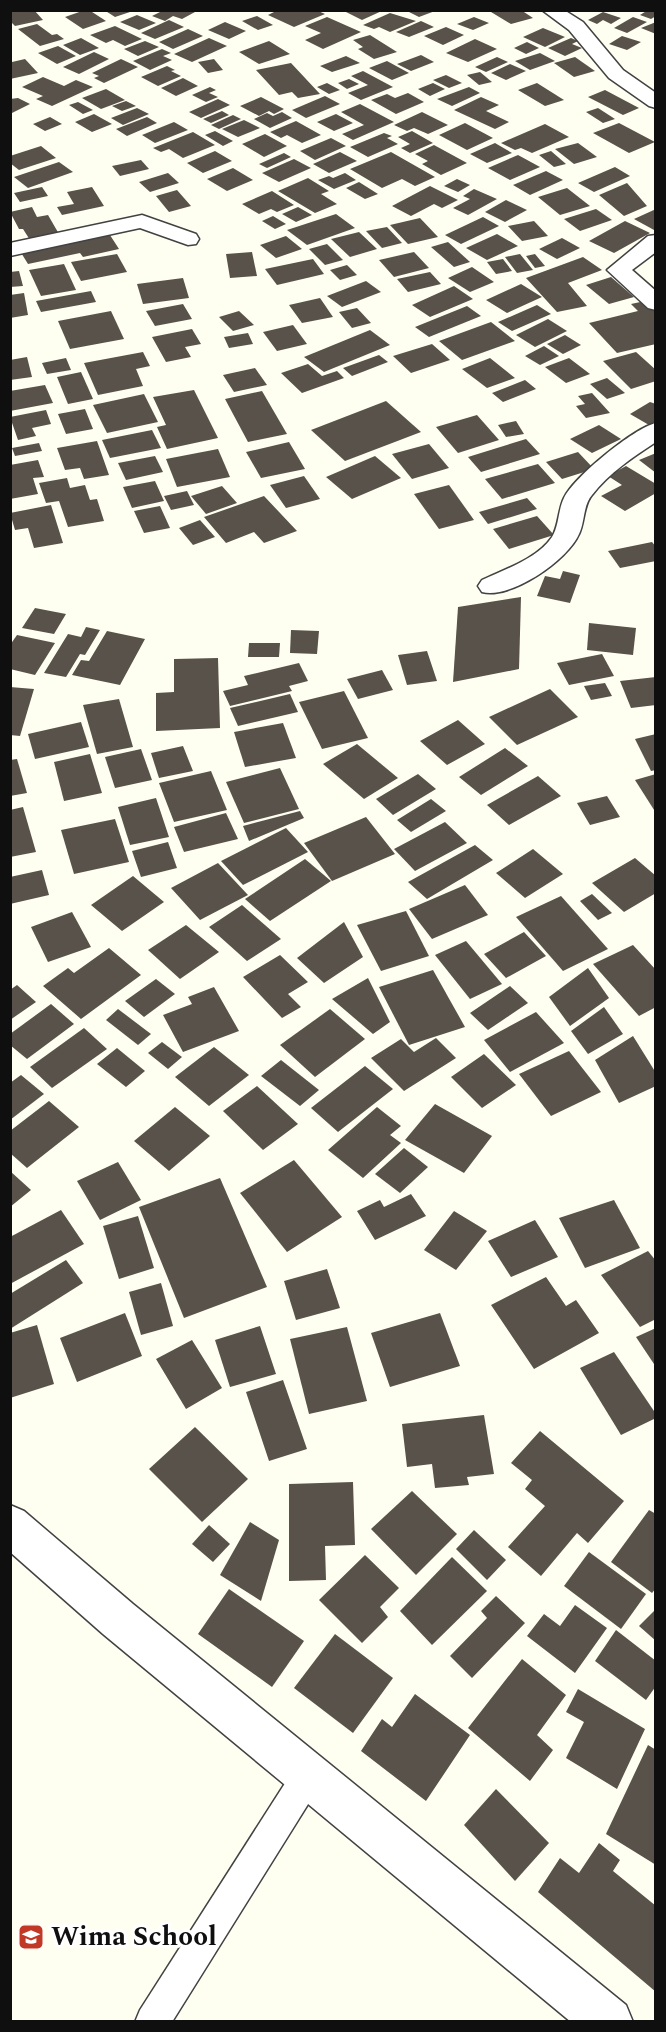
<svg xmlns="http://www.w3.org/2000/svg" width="666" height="2032" viewBox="0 0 666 2032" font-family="Spectral,serif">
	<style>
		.building { fill: #58524b }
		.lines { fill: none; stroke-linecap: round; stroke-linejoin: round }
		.service-casing { stroke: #424242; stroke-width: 3 }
		.minor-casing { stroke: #424242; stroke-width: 3 }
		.tertiary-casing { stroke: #424242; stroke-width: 3 }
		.service { fill: #fff; fill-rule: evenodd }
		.minor { fill: #fff; fill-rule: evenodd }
		.tertiary { fill: #fff; fill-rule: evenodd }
		.labels { text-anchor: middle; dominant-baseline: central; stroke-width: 6; stroke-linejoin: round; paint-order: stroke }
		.near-poi-label { font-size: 27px; font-weight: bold; fill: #0f0f0f; stroke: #fff; text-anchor: start }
	</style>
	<rect width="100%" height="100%" fill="#fffff1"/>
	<g class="building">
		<path d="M10 10H34L43 20 15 26 10 21Z"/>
		<path d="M85 10H89L106 21 83 29 65 17Z"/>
		<path d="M104 10H133V11L115 17Z"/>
		<path d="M164 10H191L195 12 182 19 173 16 165 21 152 16Z"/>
		<path d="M278 10H316L325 14 294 27 268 15Z"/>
		<path d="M350 10H384L362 20 346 12Z"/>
		<path d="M405 10H435V11L419 17Z"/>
		<path d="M495 10H521L533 18 511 24 491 12Z"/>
		<path d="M648 10H656V16L651 19 640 15Z"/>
		<path d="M603 12 621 18 611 24 603 20 597 24 588 20Z"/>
		<path d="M390 13 416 21 390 32 379 27 374 29 363 25Z"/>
		<path d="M137 15 156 23 139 30 120 22Z"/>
		<path d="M257 16 273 25 258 30 242 21Z"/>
		<path d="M327 17 361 32 323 49 305 40 321 33 305 26Z"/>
		<path d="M474 17 489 23 473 30 457 24Z"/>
		<path d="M633 17 647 22 627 33 614 28Z"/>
		<path d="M169 20 184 27 155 39 141 33Z"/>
		<path d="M421 21 434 27 409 37 396 32Z"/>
		<path d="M225 22 246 31 229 39 208 30Z"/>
		<path d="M656 22V34L641 28Z"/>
		<path d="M37 24 52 35 57 34 64 39 40 46 18 29Z"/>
		<path d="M115 26 142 39 125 46 113 40 106 43 90 35Z"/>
		<path d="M446 27 464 35 443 45 424 36Z"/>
		<path d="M543 28 565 37 545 47 523 37Z"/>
		<path d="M188 29 203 36 173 49 159 42Z"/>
		<path d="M370 35 397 52 374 59 358 49 363 47 353 40Z"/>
		<path d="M622 36 641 42 627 50 609 44Z"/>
		<path d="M81 38 99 48 80 55 63 45Z"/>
		<path d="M209 38 227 46 192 62 174 54Z"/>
		<path d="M571 38 578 41 572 44 582 48 565 56 548 48Z"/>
		<path d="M475 39 497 49 468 62 446 53Z"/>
		<path d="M145 41 159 47 138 56 124 49Z"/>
		<path d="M269 41 290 54 259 64 239 52Z"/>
		<path d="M527 42 539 48 526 54 514 48Z"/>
		<path d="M58 46 76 56 57 64 38 53Z"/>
		<path d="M162 49 171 53 163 56 172 60 150 70 133 61Z"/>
		<path d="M94 52 109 59 79 74 63 67Z"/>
		<path d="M540 53 555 61 530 70 515 61Z"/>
		<path d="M421 55 434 62 411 71 397 64Z"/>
		<path d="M346 56 360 63 332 72 320 66Z"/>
		<path d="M497 57 508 62 486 72 475 67Z"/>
		<path d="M575 57 595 71 574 77 554 63Z"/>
		<path d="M25 59 38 73 10 79V60L12 62Z"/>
		<path d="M121 59 138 67 104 83 94 78 99 76 92 73Z"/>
		<path d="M214 59 223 70 208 73 198 62Z"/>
		<path d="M387 61 409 73 392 80 369 68Z"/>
		<path d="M291 63 320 94 298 98 292 92 279 95 256 70Z"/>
		<path d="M510 64 526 71 506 80 491 73Z"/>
		<path d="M167 66 175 70 171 71 181 76 158 86 141 77Z"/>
		<path d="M363 71 393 87 361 100 348 93 368 85 351 76Z"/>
		<path d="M480 72 492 82 479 85 467 75Z"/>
		<path d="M446 75 462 83 449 88 433 80Z"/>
		<path d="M43 77 64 86 76 80 93 87 52 106 36 99 43 96 22 87Z"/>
		<path d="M183 78 198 86 176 96 161 88Z"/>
		<path d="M349 79 359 84 347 89 338 83Z"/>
		<path d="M327 83 340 90 329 94 317 87Z"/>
		<path d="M433 83 445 89 430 96 418 89Z"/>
		<path d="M537 83 564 100 545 106 518 90Z"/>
		<path d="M210 87 216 90 209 93 218 97 206 102 192 95Z"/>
		<path d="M469 87 480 93 452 106 437 99Z"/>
		<path d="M106 89 125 100 101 109 82 98Z"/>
		<path d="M605 90 639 108 623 115 588 97Z"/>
		<path d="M408 93 424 102 396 114 371 100 387 94 395 98Z"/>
		<path d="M325 96 340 104 306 118 292 110Z"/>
		<path d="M261 97 284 109 274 114 269 111 259 116 240 106Z"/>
		<path d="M481 97 499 105 486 111 509 122 495 129 454 110Z"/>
		<path d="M18 98 30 104 10 114V99Z"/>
		<path d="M218 99 230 105 201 118 189 112Z"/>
		<path d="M126 101 136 106 122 111 112 106Z"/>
		<path d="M78 102 93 110 83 114 69 105Z"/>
		<path d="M360 104 394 122 353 140 342 134 364 125 341 112Z"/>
		<path d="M137 108 149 114 123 125 111 118Z"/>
		<path d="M598 108 615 119 603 123 586 112Z"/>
		<path d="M222 111 229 115 211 123 203 119Z"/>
		<path d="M282 112 292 118 270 128 254 119 267 113 273 116Z"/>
		<path d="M422 112 448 125 428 134 414 128 407 131 394 125Z"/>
		<path d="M94 114 112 124 92 132 75 122Z"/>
		<path d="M336 114 353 123 334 131 317 122Z"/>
		<path d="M233 115 241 119 219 129 211 125Z"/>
		<path d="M50 117 62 124 45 131 33 124Z"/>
		<path d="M147 117 157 123 127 136 116 129Z"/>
		<path d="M244 120 260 128 238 137 222 129Z"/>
		<path d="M296 121 321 135 302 143 287 135 281 138 270 132Z"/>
		<path d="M174 122 188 130 155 143 142 135Z"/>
		<path d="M465 123 493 138 467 150 439 135Z"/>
		<path d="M619 123 655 142 629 153 593 133Z"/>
		<path d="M545 124 569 137 532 153 521 148 515 150 501 143Z"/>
		<path d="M215 131 233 141 223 146 205 135Z"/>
		<path d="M412 131 433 143 410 153 401 148 410 144 398 137Z"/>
		<path d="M193 132 215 145 183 158 169 149 161 152 153 148Z"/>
		<path d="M384 133 392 136 387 138 398 144 368 157 350 147Z"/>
		<path d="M265 134 287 146 264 157 242 144Z"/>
		<path d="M331 138 346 146 315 160 300 151Z"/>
		<path d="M495 143 512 153 487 163 470 154Z"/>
		<path d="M578 143 597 157 574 164 555 149Z"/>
		<path d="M434 145 467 163 441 175 422 164 428 161 415 154Z"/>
		<path d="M41 146 56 158 19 170 10 163V156Z"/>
		<path d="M215 151 232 161 203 173 187 163Z"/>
		<path d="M551 151 566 164 554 167 539 155Z"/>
		<path d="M340 152 357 161 329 173 313 164Z"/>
		<path d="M391 152 435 177 415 186 402 179 382 188 350 169Z"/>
		<path d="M284 153 291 157 267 168 259 164Z"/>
		<path d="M518 155 540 167 510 180 488 168Z"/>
		<path d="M294 159 311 168 279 182 262 173Z"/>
		<path d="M141 160 149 169 120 176 112 166Z"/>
		<path d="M59 162 73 172 28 188 14 177Z"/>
		<path d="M615 167 630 176 594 192 578 183Z"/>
		<path d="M233 168 253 180 227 191 207 179Z"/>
		<path d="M546 171 563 180 530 195 513 185Z"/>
		<path d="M168 173 179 183 150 192 139 182Z"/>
		<path d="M345 173 356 180 334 189 318 180 329 176 333 178Z"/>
		<path d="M308 178 329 191 321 194 337 204 315 213 278 191Z"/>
		<path d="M457 179 470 185 458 192 444 186Z"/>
		<path d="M359 182 378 194 365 199 346 188Z"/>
		<path d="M627 183 647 206 624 216 599 195Z"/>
		<path d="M430 186 458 200 442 208 434 204 411 216 392 206Z"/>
		<path d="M42 187 48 196 20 202 14 193Z"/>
		<path d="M92 187 104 206 62 215 57 207 74 204 67 192Z"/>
		<path d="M567 188 590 206 560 215 538 197Z"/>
		<path d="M474 189 497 199 468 215 453 208 470 199 463 196Z"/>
		<path d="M177 190 191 206 169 212 156 196Z"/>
		<path d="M272 191 294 205 277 212 271 209 259 214 242 204Z"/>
		<path d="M506 200 527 210 505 222 485 212Z"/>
		<path d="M32 207 37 217 48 215 59 234 30 240 23 229H19L10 212Z"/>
		<path d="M298 207 312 215 296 222 282 214Z"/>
		<path d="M596 209 612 220 580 231 564 219Z"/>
		<path d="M656 209 654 230 634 219Z"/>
		<path d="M336 214 355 228 307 245 287 230Z"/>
		<path d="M273 216 286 224 275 229 262 221Z"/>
		<path d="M483 217 499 226 461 244 445 235Z"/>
		<path d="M420 218 438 237 408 244 390 225Z"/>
		<path d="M534 221 548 236 522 241 508 226Z"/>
		<path d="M625 221 650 233 614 253 589 241Z"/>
		<path d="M387 227 402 243 382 248 366 231Z"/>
		<path d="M108 232 119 249 83 257 80 253 28 264 20 251Z"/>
		<path d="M359 232 377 249 350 257 331 239Z"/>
		<path d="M497 234 518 246 487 260 466 248Z"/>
		<path d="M286 236 302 249 276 258 260 245Z"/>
		<path d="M562 238 580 248 557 259 539 249Z"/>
		<path d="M448 242 470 262 454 267 431 247Z"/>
		<path d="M327 244 343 260 325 265 309 249Z"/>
		<path d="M252 252 257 276 230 278 226 254Z"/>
		<path d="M414 252 429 268 394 277 379 260Z"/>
		<path d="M117 254 127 272 81 281 71 262Z"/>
		<path d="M520 254 533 270 517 273 505 257Z"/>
		<path d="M535 254 545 266 535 268 526 256Z"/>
		<path d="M583 257 602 270 568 283 587 306 557 312 526 278Z"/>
		<path d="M313 259 324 274 277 285 265 269Z"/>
		<path d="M503 259 512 271 496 274 487 262Z"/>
		<path d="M64 264 76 290 41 296 29 270Z"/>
		<path d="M347 265 357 275 340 280 330 270Z"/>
		<path d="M472 267 494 282 470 292 448 278Z"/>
		<path d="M19 271 23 286 10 287V272Z"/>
		<path d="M430 272 441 284 408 292 397 279Z"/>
		<path d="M611 277 634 297 609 304 586 285Z"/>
		<path d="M183 278 189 298 143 304 137 284Z"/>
		<path d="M366 281 381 292 342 307 327 296Z"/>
		<path d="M521 284 542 297 507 313 486 300Z"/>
		<path d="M454 286 473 299 430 317 412 305Z"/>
		<path d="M91 291 96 302 41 312 36 301Z"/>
		<path d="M24 293 28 315 10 318V295Z"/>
		<path d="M320 298 333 317 302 323 289 305Z"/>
		<path d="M645 301 656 311V344L617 353 589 323 638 311 631 304Z"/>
		<path d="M183 304 192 319 155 326 146 311Z"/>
		<path d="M537 305 551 314 512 331 498 322Z"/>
		<path d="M467 306 481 316 429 337 415 327Z"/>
		<path d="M357 308 371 323 352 328 339 312Z"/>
		<path d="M111 311 124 339 70 349 58 321Z"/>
		<path d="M239 311 254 325 233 331 219 317Z"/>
		<path d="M548 319 567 331 535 347 516 335Z"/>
		<path d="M491 322 515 341 462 360 439 341Z"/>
		<path d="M293 325 307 344 277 351 263 332Z"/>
		<path d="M192 329 201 344 185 347 191 357 166 362 152 337Z"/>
		<path d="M370 330 390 345 324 372 304 357Z"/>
		<path d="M248 333 253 344 229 348 224 337Z"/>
		<path d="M565 335 581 345 563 354 547 344Z"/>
		<path d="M432 344 450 360 411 373 393 356Z"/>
		<path d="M544 346 559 356 540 365 525 356Z"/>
		<path d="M143 352 150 366 136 369 143 386 98 395 84 363Z"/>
		<path d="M636 352 656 370V381L631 389 603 361Z"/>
		<path d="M379 355 388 362 352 376 343 368Z"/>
		<path d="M27 357 32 377 10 380V360Z"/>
		<path d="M66 358 71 370 47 374 42 363Z"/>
		<path d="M490 358 515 378 487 388 462 369Z"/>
		<path d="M569 358 590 374 566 383 545 367Z"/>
		<path d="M308 364 322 376 337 371 344 378 302 393 281 373Z"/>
		<path d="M255 368 267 385 234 392 223 375Z"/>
		<path d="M81 372 93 399 68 404 57 377Z"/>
		<path d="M607 378 625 393 607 399 590 384Z"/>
		<path d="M525 380 536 389 503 402 492 393Z"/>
		<path d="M45 385 53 403 10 411V391Z"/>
		<path d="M194 390 218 438 167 449 157 427 166 425 153 397Z"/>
		<path d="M262 391 287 434 248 442 225 399Z"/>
		<path d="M592 393 610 413 586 418 576 406 585 404 578 396Z"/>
		<path d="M144 394 158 422 107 433 93 405Z"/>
		<path d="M386 401 421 432 345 461 311 430Z"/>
		<path d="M650 402 656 404V421L649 425 630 414Z"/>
		<path d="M85 409 93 429 66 434 58 414Z"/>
		<path d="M46 410 51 424 32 428 36 436 18 440 10 417Z"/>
		<path d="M477 415 499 440 458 453 436 427Z"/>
		<path d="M516 421 524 434 506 437 498 425Z"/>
		<path d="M599 425 621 439 592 453 570 439Z"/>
		<path d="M152 430 161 448 110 458 102 440Z"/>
		<path d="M526 439 540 454 481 472 468 457Z"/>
		<path d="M97 441 109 475 84 479 80 468 65 470 57 448Z"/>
		<path d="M289 442 305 469 261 478 246 452Z"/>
		<path d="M39 443 42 451 15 456 12 448Z"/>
		<path d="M429 444 449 468 412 479 392 454Z"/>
		<path d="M218 449 230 477 177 487 166 459Z"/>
		<path d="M578 452 594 469 562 479 546 462Z"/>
		<path d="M656 453V473L639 460Z"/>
		<path d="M155 456 163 472 126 480 118 463Z"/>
		<path d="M375 456 401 478 352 499 326 477Z"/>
		<path d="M38 460 44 477 33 478 38 494 10 499V465Z"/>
		<path d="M538 464 555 483 502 499 485 479Z"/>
		<path d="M626 466 656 484V493L625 511 601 496 622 485 608 476Z"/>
		<path d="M304 476 320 499 286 508 270 485Z"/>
		<path d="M67 478 70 488 85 485 90 500 97 499 104 521 68 527 59 501 46 503 39 483Z"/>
		<path d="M155 481 164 501 132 508 123 487Z"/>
		<path d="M449 485 474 520 439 529 414 494Z"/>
		<path d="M222 486 237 503 206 514 191 496Z"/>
		<path d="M187 491 194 505 171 510 164 496Z"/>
		<path d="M264 496 297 531 264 543 254 532 226 543 204 517Z"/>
		<path d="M527 498 537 509 488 524 479 512Z"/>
		<path d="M51 505 63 543 34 548 28 528 15 530 10 513Z"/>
		<path d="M160 506 170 528 144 533 134 511Z"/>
		<path d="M537 516 554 535 509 549 493 529Z"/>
		<path d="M200 520 215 537 193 545 179 528Z"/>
		<path d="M652 542 656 547V561L620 568 608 551Z"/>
		<path d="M563 571 580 575 570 603 537 596 545 576 560 579Z"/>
		<path d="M521 597 519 669 453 682 458 607Z"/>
		<path d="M35 608 66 614 54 634 22 628Z"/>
		<path d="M589 623 636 628 633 655 587 650Z"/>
		<path d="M86 627 100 630 85 655 80 654 66 677 44 673 68 634 81 637Z"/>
		<path d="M291 630 319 631 317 654 290 653Z"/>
		<path d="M107 631 145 639 120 685 72 675 81 660 89 661Z"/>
		<path d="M17 635 55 643 35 675 10 669V645Z"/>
		<path d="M249 643H280L279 657H248Z"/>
		<path d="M427 651 437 681 407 685 398 655Z"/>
		<path d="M602 654 614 676 569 685 557 663Z"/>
		<path d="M218 658 220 728 156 731V693L174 692V659Z"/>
		<path d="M299 663 308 681 289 686 292 691 230 706 223 691 248 685 244 676Z"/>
		<path d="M382 670 393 690 358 699 347 679Z"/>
		<path d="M656 677V705L631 708 620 681Z"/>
		<path d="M605 683 612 696 591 700 584 686Z"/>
		<path d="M10 687 34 689 20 736 10 735Z"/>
		<path d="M550 689 578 717 517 745 489 717Z"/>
		<path d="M344 691 368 738 322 749 299 702Z"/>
		<path d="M290 694 298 712 238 726 230 708Z"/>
		<path d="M119 699 133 747 97 754 83 705Z"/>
		<path d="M458 720 485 744 447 765 420 741Z"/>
		<path d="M81 722 89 747 35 759 28 734Z"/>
		<path d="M283 723 296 758 245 767 234 732Z"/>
		<path d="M656 734V770L651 771 635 739Z"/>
		<path d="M357 744 398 778 364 799 323 764Z"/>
		<path d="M183 746 193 771 159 778 151 753Z"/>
		<path d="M505 748 528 766 481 795 459 777Z"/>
		<path d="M141 749 152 780 115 788 105 757Z"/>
		<path d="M90 754 102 793 64 801 54 762Z"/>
		<path d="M17 759 27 793 10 796V760Z"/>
		<path d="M280 768 299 809 244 823 226 782Z"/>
		<path d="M211 771 227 810 174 822 159 783Z"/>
		<path d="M418 774 436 789 393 815 376 799Z"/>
		<path d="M656 774V813L635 780Z"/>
		<path d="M538 776 561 796 509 825 487 805Z"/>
		<path d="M607 796 620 817 590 825 577 803Z"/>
		<path d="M156 798 169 837 130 845 118 807Z"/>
		<path d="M431 799 446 811 411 832 397 820Z"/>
		<path d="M23 807 36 852 10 857V810Z"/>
		<path d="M300 811 304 818 249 841 243 826Z"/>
		<path d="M226 813 238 839 184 852 174 827Z"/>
		<path d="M366 817 395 854 332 881 304 843Z"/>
		<path d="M115 819 129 862 74 874 61 830Z"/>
		<path d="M445 822 467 843 415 871 394 849Z"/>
		<path d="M286 828 308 852 243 885 221 861Z"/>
		<path d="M168 842 177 868 141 877 132 851Z"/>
		<path d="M475 845 493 860 427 899 408 882Z"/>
		<path d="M533 849 563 874 525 898 496 873Z"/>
		<path d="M635 858 656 876V893L624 912 592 883Z"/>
		<path d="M305 859 331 881 270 921 245 899Z"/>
		<path d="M218 863 248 895 200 920 171 888Z"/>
		<path d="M42 870 49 895 10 904V877Z"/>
		<path d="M133 876 164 902 122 931 91 905Z"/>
		<path d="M465 885 488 915 432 939 409 909Z"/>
		<path d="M592 894 612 913 598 920 580 901Z"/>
		<path d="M561 896 608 949 563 971 516 917Z"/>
		<path d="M242 905 281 939 247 961 209 927Z"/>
		<path d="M406 911 429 956 381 971 357 925Z"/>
		<path d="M72 912 91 947 48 962 31 927Z"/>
		<path d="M344 922 363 957 324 983 297 958Z"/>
		<path d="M186 925 219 952 180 979 148 950Z"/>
		<path d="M524 932 546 956 506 978 484 954Z"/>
		<path d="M466 941 502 984 470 999 435 955Z"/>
		<path d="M633 945 656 970V1007L639 1016 593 964Z"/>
		<path d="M109 948 141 975 81 1019 43 986 68 968 74 973Z"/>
		<path d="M280 955 308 982 288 994 301 1007 282 1018 243 977Z"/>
		<path d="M588 968 609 998 570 1026 549 997Z"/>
		<path d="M433 970 465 1027 409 1045 379 987Z"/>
		<path d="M368 978 390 1022 373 1034 332 999Z"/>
		<path d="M156 979 175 994 144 1017 125 1001Z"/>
		<path d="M17 985 36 1002 10 1020V990Z"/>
		<path d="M510 986 528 1003 488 1030 470 1013Z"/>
		<path d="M214 987 239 1031 183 1052 163 1015 192 1004 188 997Z"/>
		<path d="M51 1004 74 1024 27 1059 10 1045V1034Z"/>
		<path d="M604 1007 623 1034 588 1054 571 1031Z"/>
		<path d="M118 1009 151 1034 138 1045 106 1020Z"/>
		<path d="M330 1009 365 1039 315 1077 280 1045Z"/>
		<path d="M536 1012 564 1043 510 1072 484 1040Z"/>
		<path d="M84 1028 107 1049 52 1088 30 1067Z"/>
		<path d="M633 1036 656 1073V1086L619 1103 595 1060Z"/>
		<path d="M436 1038 456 1058 404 1091 371 1058 401 1039 414 1052Z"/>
		<path d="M162 1042 182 1057 168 1069 148 1053Z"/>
		<path d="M214 1047 249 1075 209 1106 175 1077Z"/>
		<path d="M117 1048 145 1071 126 1087 97 1064Z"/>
		<path d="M569 1051 601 1092 551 1116 519 1074Z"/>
		<path d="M484 1054 516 1085 482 1108 451 1077Z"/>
		<path d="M281 1060 319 1090 300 1106 261 1076Z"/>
		<path d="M365 1066 393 1089 338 1132 311 1108Z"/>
		<path d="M21 1075 44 1094 10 1120V1083Z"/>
		<path d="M257 1086 298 1124 263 1150 223 1111Z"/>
		<path d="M49 1101 79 1127 27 1168 10 1153V1131Z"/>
		<path d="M435 1104 492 1136 464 1173 405 1140Z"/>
		<path d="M175 1107 210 1136 169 1171 134 1141Z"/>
		<path d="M377 1107 401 1126 390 1135 401 1143 363 1178 328 1150Z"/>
		<path d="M404 1148 428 1167 400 1193 375 1174Z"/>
		<path d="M294 1160 342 1217 287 1252 240 1193Z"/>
		<path d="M118 1162 141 1200 100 1220 77 1181Z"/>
		<path d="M10 1171 31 1190 10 1207Z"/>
		<path d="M220 1178 267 1287 184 1318 139 1207Z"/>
		<path d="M411 1194 426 1216 375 1240 357 1211 380 1200 384 1207Z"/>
		<path d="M614 1200 640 1248 585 1268 559 1218Z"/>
		<path d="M61 1210 84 1244 10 1284V1237Z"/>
		<path d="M454 1211 487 1231 456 1270 424 1250Z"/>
		<path d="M138 1216 154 1268 119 1279 103 1226Z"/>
		<path d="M535 1220 558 1257 511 1277 488 1241Z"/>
		<path d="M648 1251 656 1261V1319L640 1327 601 1275Z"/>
		<path d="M66 1260 83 1283 10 1329V1294Z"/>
		<path d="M327 1269 340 1308 296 1320 284 1281Z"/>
		<path d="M546 1277 566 1306 576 1300 599 1333 534 1369 491 1305Z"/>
		<path d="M161 1283 173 1326 141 1335 129 1292Z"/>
		<path d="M125 1313 142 1356 77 1382 60 1338Z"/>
		<path d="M440 1313 460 1366 390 1387 371 1333Z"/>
		<path d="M37 1325 54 1384 10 1398V1333Z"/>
		<path d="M260 1326 276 1374 230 1387 215 1340Z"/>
		<path d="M347 1327 367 1401 309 1414 290 1339Z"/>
		<path d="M656 1328V1367L636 1337Z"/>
		<path d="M192 1340 222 1388 186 1409 156 1359Z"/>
		<path d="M614 1352 656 1414V1418L621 1435 580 1368Z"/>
		<path d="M283 1380 307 1449 269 1461 246 1392Z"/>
		<path d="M484 1415 494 1474 467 1477 469 1485 435 1488 432 1464 407 1467 402 1424Z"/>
		<path d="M195 1427 248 1479 202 1522 149 1469Z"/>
		<path d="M540 1431 624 1501 588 1543 577 1533 541 1576 508 1547 545 1506 525 1489 532 1480 511 1463Z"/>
		<path d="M353 1482 355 1545 325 1546 326 1580 289 1581V1484Z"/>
		<path d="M412 1491 457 1534 416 1575 371 1529Z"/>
		<path d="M649 1510 656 1514V1588L652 1593 611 1562Z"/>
		<path d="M250 1522 279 1540 261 1601 220 1575Z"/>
		<path d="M209 1525 230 1544 213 1562 192 1544Z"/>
		<path d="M474 1530 506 1560 487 1580 456 1549Z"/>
		<path d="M589 1552 646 1594 621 1629 564 1586Z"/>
		<path d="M365 1555 399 1588 380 1607 388 1617 362 1643 319 1600Z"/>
		<path d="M452 1557 487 1591 432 1645 400 1611Z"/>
		<path d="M229 1589 304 1641 272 1687 198 1634Z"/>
		<path d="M496 1596 525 1623 472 1678 450 1656 487 1618 481 1611Z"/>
		<path d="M575 1605 607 1628 575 1673 527 1636 544 1614 560 1626Z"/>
		<path d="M656 1609V1641L639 1626Z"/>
		<path d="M616 1630 656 1661V1686L646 1700 595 1661Z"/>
		<path d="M335 1634 393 1678 353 1733 294 1688Z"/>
		<path d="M522 1659 566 1695 537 1735 553 1750 530 1781 468 1728Z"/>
		<path d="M578 1689 645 1729 617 1789 566 1758 584 1722 566 1712Z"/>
		<path d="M415 1694 470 1735 426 1801 361 1751 382 1719 392 1727Z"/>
		<path d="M648 1745 656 1750V1865L606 1834Z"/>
		<path d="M496 1789 549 1843 515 1881 464 1825Z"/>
		<path d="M599 1843 620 1860 613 1871 656 1906V1992L538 1892 560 1858 579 1873Z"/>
	</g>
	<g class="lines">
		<g class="service-casing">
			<path id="service" d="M309 1758 320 1763 325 1774 320 1785 172 2022H135L140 2010 298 1763Z"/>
		</g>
		<g class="minor-casing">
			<g id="minor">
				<path d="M542 10H564L583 22 623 70 656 93V108L649 106 609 78 569 30Z"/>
				<path d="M142 215 196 234 199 239 196 244 188 245 140 228 10 256V243Z"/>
				<path d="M656 235V252L632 270 656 291V310L648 308 607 270 648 236Z"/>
				<path d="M656 423V442C633 457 609 473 592 495 583 505 585 522 579 534 568 560 510 600 482 592L478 586 482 580C505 569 537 559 552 537 559 526 558 510 564 498 574 477 634 428 656 423Z"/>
			</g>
		</g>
		<g class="tertiary-casing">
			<path id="tertiary" d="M10 1505 24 1511 133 1604 626 2005 633 2022H571L103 1634 10 1552Z"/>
		</g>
		<use href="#service" class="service"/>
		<use href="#minor" class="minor"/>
		<use href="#tertiary" class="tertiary"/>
	</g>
	<defs>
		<g id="school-square" transform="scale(1.35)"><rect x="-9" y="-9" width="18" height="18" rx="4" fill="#c13925" stroke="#fff"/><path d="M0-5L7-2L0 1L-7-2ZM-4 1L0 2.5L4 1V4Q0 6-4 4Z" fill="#fff"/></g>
	</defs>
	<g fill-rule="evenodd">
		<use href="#school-square" x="31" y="1937"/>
	</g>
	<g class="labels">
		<g class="near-poi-label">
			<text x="51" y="1937">Wima School</text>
		</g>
	</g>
	<rect width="666" height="2032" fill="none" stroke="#0f0f0f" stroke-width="24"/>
</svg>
